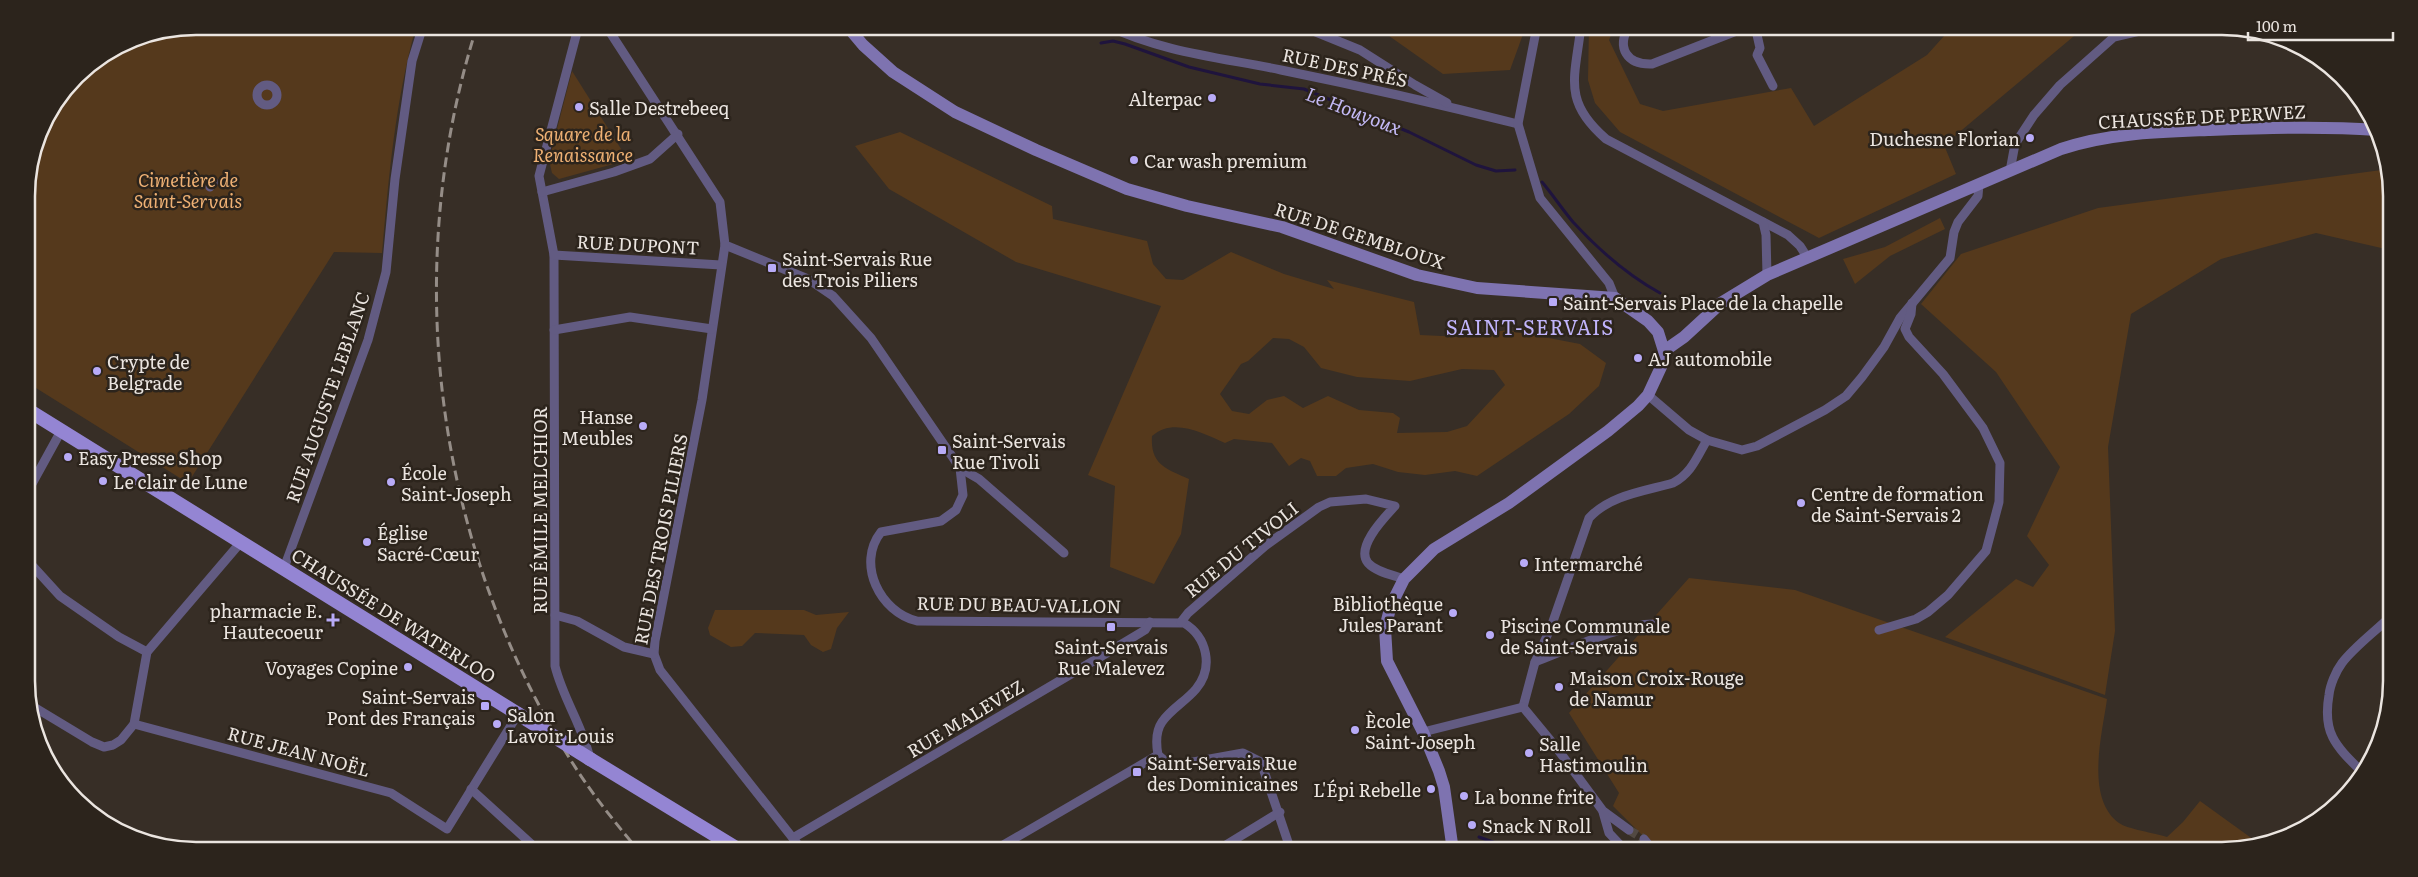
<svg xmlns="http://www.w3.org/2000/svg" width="2418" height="877" viewBox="0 0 2418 877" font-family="Literata,serif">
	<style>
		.green { fill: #55391c; fill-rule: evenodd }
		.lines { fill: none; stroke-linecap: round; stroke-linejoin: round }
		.stream { stroke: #1f143d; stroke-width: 3 }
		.street-tunnel { stroke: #524942; stroke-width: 9; stroke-dasharray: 9 4.5; stroke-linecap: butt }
		.street { stroke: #625b82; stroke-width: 9 }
		.secondary { stroke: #7e73b0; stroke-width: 12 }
		.primary { stroke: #9485d3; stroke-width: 14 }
		.rail { stroke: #958d87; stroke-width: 3; stroke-dasharray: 10 5; stroke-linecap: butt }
		.primary-bridge { stroke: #9485d3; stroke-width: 14 }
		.poi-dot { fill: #b8abf7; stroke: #2c241c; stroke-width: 2 }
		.labels { text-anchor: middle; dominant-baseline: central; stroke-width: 5; stroke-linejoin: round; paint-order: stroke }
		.street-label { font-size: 18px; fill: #ebe5e0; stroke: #2c241c }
		.poi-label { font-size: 18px; fill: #ebe5e0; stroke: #2c241c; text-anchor: start }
		.park-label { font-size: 18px; font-style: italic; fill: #efb174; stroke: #2c241c }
		.water-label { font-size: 19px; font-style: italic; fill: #c3b9f5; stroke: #2c241c }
		.quarter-label { font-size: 20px; letter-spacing: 1px; fill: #c0b4fb; stroke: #2c241c }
		.rim { fill: none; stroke: #ebe5e0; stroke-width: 2.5 }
	</style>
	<rect width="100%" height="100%" fill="#372e26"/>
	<g class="green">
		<path d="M196 26H416C395 103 389 174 382 253L334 252 188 483 28 383 27 185 44 121 84 69 132 39Z"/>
		<path d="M1375 26H1526L1510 70 1443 74Z"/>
		<path d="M1589 26H1615L1609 40 1640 104 1663 111 1791 88 1814 126 1927 55 1953 26H2086L1944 145 1956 174 1819 238 1620 132 1595 103 1588 80Z"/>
		<path d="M572 71 628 160 559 179 552 173 549 160Z"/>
		<path d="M900 132 1052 206 1053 219 1147 241 1153 264 1166 279 1183 280 1231 252 1284 274 1334 289 1327 280 1414 302 1420 335 1464 337 1507 330 1580 344 1606 363 1599 386 1569 414 1477 476 1455 471 1425 475 1398 472 1373 464 1346 468 1336 476H1317L1310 461 1301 458 1289 466 1272 443 1234 439 1225 443C1203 433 1173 417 1152 436 1150 465 1167 469 1189 479L1181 534 1154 584 1110 567 1115 486 1088 475 1161 306 1016 262 889 189 855 146ZM1273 338 1289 339 1304 347 1321 368 1357 377 1410 381 1462 369 1494 370 1505 385 1467 426 1447 432 1397 433 1400 418 1393 413 1359 410 1328 396 1303 408 1284 396 1267 400 1249 414 1232 411 1220 394 1241 364 1248 361Z"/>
		<path d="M2389 169 2390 250 2316 233 2221 259 2131 314 2108 447 2115 631 2105 695 1945 637 2016 579 2033 587 2049 565 2027 536 2060 467 1996 372 1921 304 1961 254 2098 208Z"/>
		<path d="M1940 218 1945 229 1890 256 1855 284 1843 259 1885 247Z"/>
		<path d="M1689 578 1795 590 2107 699C2102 735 2085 798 2119 823 2127 829 2155 833 2167 837L2183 822 2200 801 2261 845 2232 850H1657L1613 806 1619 793 1569 713Z"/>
		<path d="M715 610H804L816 615 849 612 837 628 831 649 823 652 811 645 804 635 755 633 742 646 731 647 710 635 708 628Z"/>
	</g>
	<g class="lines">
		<g class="stream">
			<path d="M1101 43 1113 41 1125 44 1189 67 1260 84 1304 89 1409 132 1476 165 1496 171 1515 170"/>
			<path d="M1542 182C1553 195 1562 209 1573 222 1597 248 1629 276 1660 293"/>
			<path d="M1479 837 1518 851"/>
		</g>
		<path class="street-tunnel" d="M1629 830 1644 839"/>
		<g class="street">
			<path d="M586 26 577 32 539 176 554 255 555 666C563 699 583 726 590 759"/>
			<path d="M606 26 720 202 725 245 808 279 833 296 871 338 960 468 963 495 956 510 941 521 881 532C856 564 880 612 917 621L1184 623C1207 637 1214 667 1196 689 1186 701 1171 709 1162 722 1155 732 1156 744 1158 755"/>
			<path d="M1108 26C1161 52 1224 58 1281 70 1360 86 1439 104 1518 124"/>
			<path d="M1301 26 1360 50 1415 85 1447 103"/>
			<path d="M1537 26 1518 124 1540 198 1609 283 1615 298"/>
			<path d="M1581 26C1575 78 1562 101 1606 139L1788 235 1800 246 1807 257"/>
			<path d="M1629 26C1616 48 1627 65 1652 64L1734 32 1739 26"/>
			<path d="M1755 26 1760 48 1757 55 1773 86"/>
			<circle cx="267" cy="95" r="10"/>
			<path d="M2010 171 2015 144 2034 115 2060 85 2114 37 2161 26"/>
			<path d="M210 187 214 182"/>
			<path d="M542 192 614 172 650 159 678 134"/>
			<path d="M1763 222 1766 235 1767 275"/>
			<path d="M725 245 702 400 655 641 654 654 660 670 803 851"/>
			<path d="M554 255 721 265"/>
			<path d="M554 330 630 317 712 329"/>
			<path d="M1648 395 1689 430 1707 440 1742 450 1757 446 1825 410 1846 396 1862 377 1884 347 1900 318 1950 258 1954 232 1958 222 1978 196 1979 184"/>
			<path d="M960 468 979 479 1064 553"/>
			<path d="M28 491 61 431"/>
			<path d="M29 562 60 596 119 637 147 652"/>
			<path d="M284 568 368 340 386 272 395 179 412 61 423 26"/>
			<path d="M555 615 577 621 624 647 654 654"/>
			<path d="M1181 622 1188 613 1265 546 1319 507 1330 502 1366 499 1395 506C1385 517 1355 547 1368 563 1376 572 1393 575 1404 579"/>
			<path d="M1879 630 1916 619 1928 612 1948 595 1986 551 1999 502 2000 463 1983 428 1943 374 1909 337 1905 329 1911 314 1912 303"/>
			<path d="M1535 662C1564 651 1627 622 1656 624"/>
			<path d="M29 704 92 742 104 747 113 745 121 740 134 724 147 652 241 542"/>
			<path d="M1523 707 1535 662 1551 627 1589 518C1610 495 1645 491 1673 483 1691 474 1697 457 1707 440"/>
			<path d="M1523 707 1556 747 1603 811 1629 830"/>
			<path d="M134 724 391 793 447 829 518 714"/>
			<path d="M1423 732 1523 707"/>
			<path d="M1158 755 1171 766 1243 753 1261 762 1291 851"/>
			<path d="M2364 774C2337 747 2322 735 2329 695 2330 685 2336 671 2342 663 2355 646 2376 631 2392 615"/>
			<path d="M471 789 539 851"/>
			<path d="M1603 812 1609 833 1626 851"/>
			<path d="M793 838 1117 647 1145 630 1150 622"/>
			<path d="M1644 839 1653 850"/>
			<path d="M993 851 1158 755"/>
			<path d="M1216 851 1280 812"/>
		</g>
		<g class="secondary">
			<path d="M847 26 863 45 893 72 955 112 1036 150 1127 189 1187 206 1282 227 1417 275 1477 288 1615 298 1648 321 1658 332 1664 351 1661 367 1648 395 1638 406 1608 431 1509 503 1434 549 1404 579 1391 605 1385 628 1387 661 1423 732 1439 771 1444 787 1453 851"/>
			<path d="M1664 351 1684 337 1721 303 1767 275 2061 149C2109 133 2158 132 2208 130 2265 128 2320 126 2377 130"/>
		</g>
		<g class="primary">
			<path d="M28 410 518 714"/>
			<path d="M590 759 741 851"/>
		</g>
		<path class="rail" d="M477 26C398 274 436 552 577 770 596 799 617 825 639 851"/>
		<path class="primary-bridge" d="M518 714 590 759"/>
	</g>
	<g class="poi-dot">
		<circle cx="1212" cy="98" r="5"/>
		<circle cx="579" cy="107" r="5"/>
		<circle cx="2030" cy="138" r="5"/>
		<circle cx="1134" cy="160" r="5"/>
		<rect x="767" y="263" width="10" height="10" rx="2.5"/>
		<rect x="1548" y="297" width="10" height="10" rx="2.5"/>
		<circle cx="1638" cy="358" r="5"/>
		<circle cx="97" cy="371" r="5"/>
		<circle cx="643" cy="426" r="5"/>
		<rect x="937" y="445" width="10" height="10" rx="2.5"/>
		<circle cx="68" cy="457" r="5"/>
		<circle cx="103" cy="481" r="5"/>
		<circle cx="391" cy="482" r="5"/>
		<circle cx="1801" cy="503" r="5"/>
		<circle cx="367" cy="542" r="5"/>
		<circle cx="1524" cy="563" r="5"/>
		<circle cx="1453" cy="613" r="5"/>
		<path d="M330.5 612.5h5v5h5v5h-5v5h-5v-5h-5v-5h5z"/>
		<rect x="1106" y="622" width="10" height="10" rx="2.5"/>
		<circle cx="1490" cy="635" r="5"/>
		<circle cx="408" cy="667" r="5"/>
		<circle cx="1559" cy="687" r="5"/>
		<rect x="480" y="701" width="10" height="10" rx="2.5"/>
		<circle cx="497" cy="724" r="5"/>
		<circle cx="1355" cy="730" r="5"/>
		<circle cx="1529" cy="753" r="5"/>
		<rect x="1132" y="767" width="10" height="10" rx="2.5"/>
		<circle cx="1431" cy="789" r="5"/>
		<circle cx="1464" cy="796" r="5"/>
		<circle cx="1472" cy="825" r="5"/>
	</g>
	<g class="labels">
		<g class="street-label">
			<text transform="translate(1345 67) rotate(12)">RUE DES PRÉS</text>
			<text transform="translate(2202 116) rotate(-3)">CHAUSSÉE DE PERWEZ</text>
			<text transform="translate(1360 235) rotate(18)">RUE DE GEMBLOUX</text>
			<text transform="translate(638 244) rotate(3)">RUE DUPONT</text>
			<text transform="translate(327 397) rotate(-71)">RUE AUGUSTE LEBLANC</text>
			<text transform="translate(539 510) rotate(-90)">RUE ÉMILE MELCHIOR</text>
			<text transform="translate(660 539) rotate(-79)">RUE DES TROIS PILIERS</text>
			<text transform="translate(1241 549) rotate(-39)">RUE DU TIVOLI</text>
			<text transform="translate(1019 604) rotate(1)">RUE DU BEAU-VALLON</text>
			<text transform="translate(394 615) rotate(32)">CHAUSSÉE DE WATERLOO</text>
			<text transform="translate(965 718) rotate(-31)">RUE MALEVEZ</text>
			<text transform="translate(299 751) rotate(15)">RUE JEAN NOËL</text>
		</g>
		<g class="poi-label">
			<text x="1202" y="98" text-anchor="end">Alterpac</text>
			<text x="589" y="107">Salle Destrebeeq</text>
			<text x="2020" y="138" text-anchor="end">Duchesne Florian</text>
			<text x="1144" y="160">Car wash premium</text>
			<text x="782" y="258">Saint-Servais Rue<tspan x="782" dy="21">des Trois Piliers</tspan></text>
			<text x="1563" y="302">Saint-Servais Place de la chapelle</text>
			<text x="1648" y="358">AJ automobile</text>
			<text x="107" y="361">Crypte de<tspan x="107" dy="21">Belgrade</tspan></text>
			<text x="633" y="416" text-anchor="end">Hanse<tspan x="633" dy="21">Meubles</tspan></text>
			<text x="952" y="440">Saint-Servais<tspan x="952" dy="21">Rue Tivoli</tspan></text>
			<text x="78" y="457">Easy Presse Shop</text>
			<text x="401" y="472">École<tspan x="401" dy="21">Saint-Joseph</tspan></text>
			<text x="113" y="481">Le clair de Lune</text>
			<text x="1811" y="493">Centre de formation<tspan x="1811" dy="21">de Saint-Servais 2</tspan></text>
			<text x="377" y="532">Église<tspan x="377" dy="21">Sacré-Cœur</tspan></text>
			<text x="1534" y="563">Intermarché</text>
			<text x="1443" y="603" text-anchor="end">Bibliothèque<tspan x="1443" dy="21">Jules Parant</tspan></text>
			<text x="323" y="610" text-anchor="end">pharmacie E.<tspan x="323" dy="21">Hautecoeur</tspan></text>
			<text x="1500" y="625">Piscine Communale<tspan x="1500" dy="21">de Saint-Servais</tspan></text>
			<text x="1111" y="646" text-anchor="middle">Saint-Servais<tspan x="1111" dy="21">Rue Malevez</tspan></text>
			<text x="398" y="667" text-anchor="end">Voyages Copine</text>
			<text x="1569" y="677">Maison Croix-Rouge<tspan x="1569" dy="21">de Namur</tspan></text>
			<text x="475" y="696" text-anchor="end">Saint-Servais<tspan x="475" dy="21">Pont des Français</tspan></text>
			<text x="507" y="714">Salon<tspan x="507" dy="21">Lavoir Louis</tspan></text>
			<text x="1365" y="720">Ècole<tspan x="1365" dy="21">Saint-Joseph</tspan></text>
			<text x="1539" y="743">Salle<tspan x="1539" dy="21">Hastimoulin</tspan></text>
			<text x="1147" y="762">Saint-Servais Rue<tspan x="1147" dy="21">des Dominicaines</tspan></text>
			<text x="1421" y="789" text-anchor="end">L'Épi Rebelle</text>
			<text x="1474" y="796">La bonne frite</text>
			<text x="1482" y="825">Snack N Roll</text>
		</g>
		<g class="park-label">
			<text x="583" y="133">Square de la<tspan x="583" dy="21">Renaissance</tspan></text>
			<text x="188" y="179">Cimetière de<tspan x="188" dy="21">Saint-Servais</tspan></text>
		</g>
		<g class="water-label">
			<text transform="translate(1354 110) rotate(21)">Le Houyoux</text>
		</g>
		<g class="quarter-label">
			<text x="1530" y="326">SAINT-SERVAIS</text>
		</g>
	</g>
	<path d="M0 0H2418V877H0ZM196 35H2222A161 161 0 0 1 2383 196V681A161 161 0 0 1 2222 842H196A161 161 0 0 1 35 681V196A161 161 0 0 1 196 35Z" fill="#2c241c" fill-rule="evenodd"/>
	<path class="rim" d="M196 35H2222A161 161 0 0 1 2383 196V681A161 161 0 0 1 2222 842H196A161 161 0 0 1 35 681V196A161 161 0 0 1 196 35Z"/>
	<path d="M2248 32v8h145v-8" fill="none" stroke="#ebe5e0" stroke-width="2.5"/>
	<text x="2256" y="32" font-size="15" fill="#ebe5e0" stroke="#2c241c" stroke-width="4" paint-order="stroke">100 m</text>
</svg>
